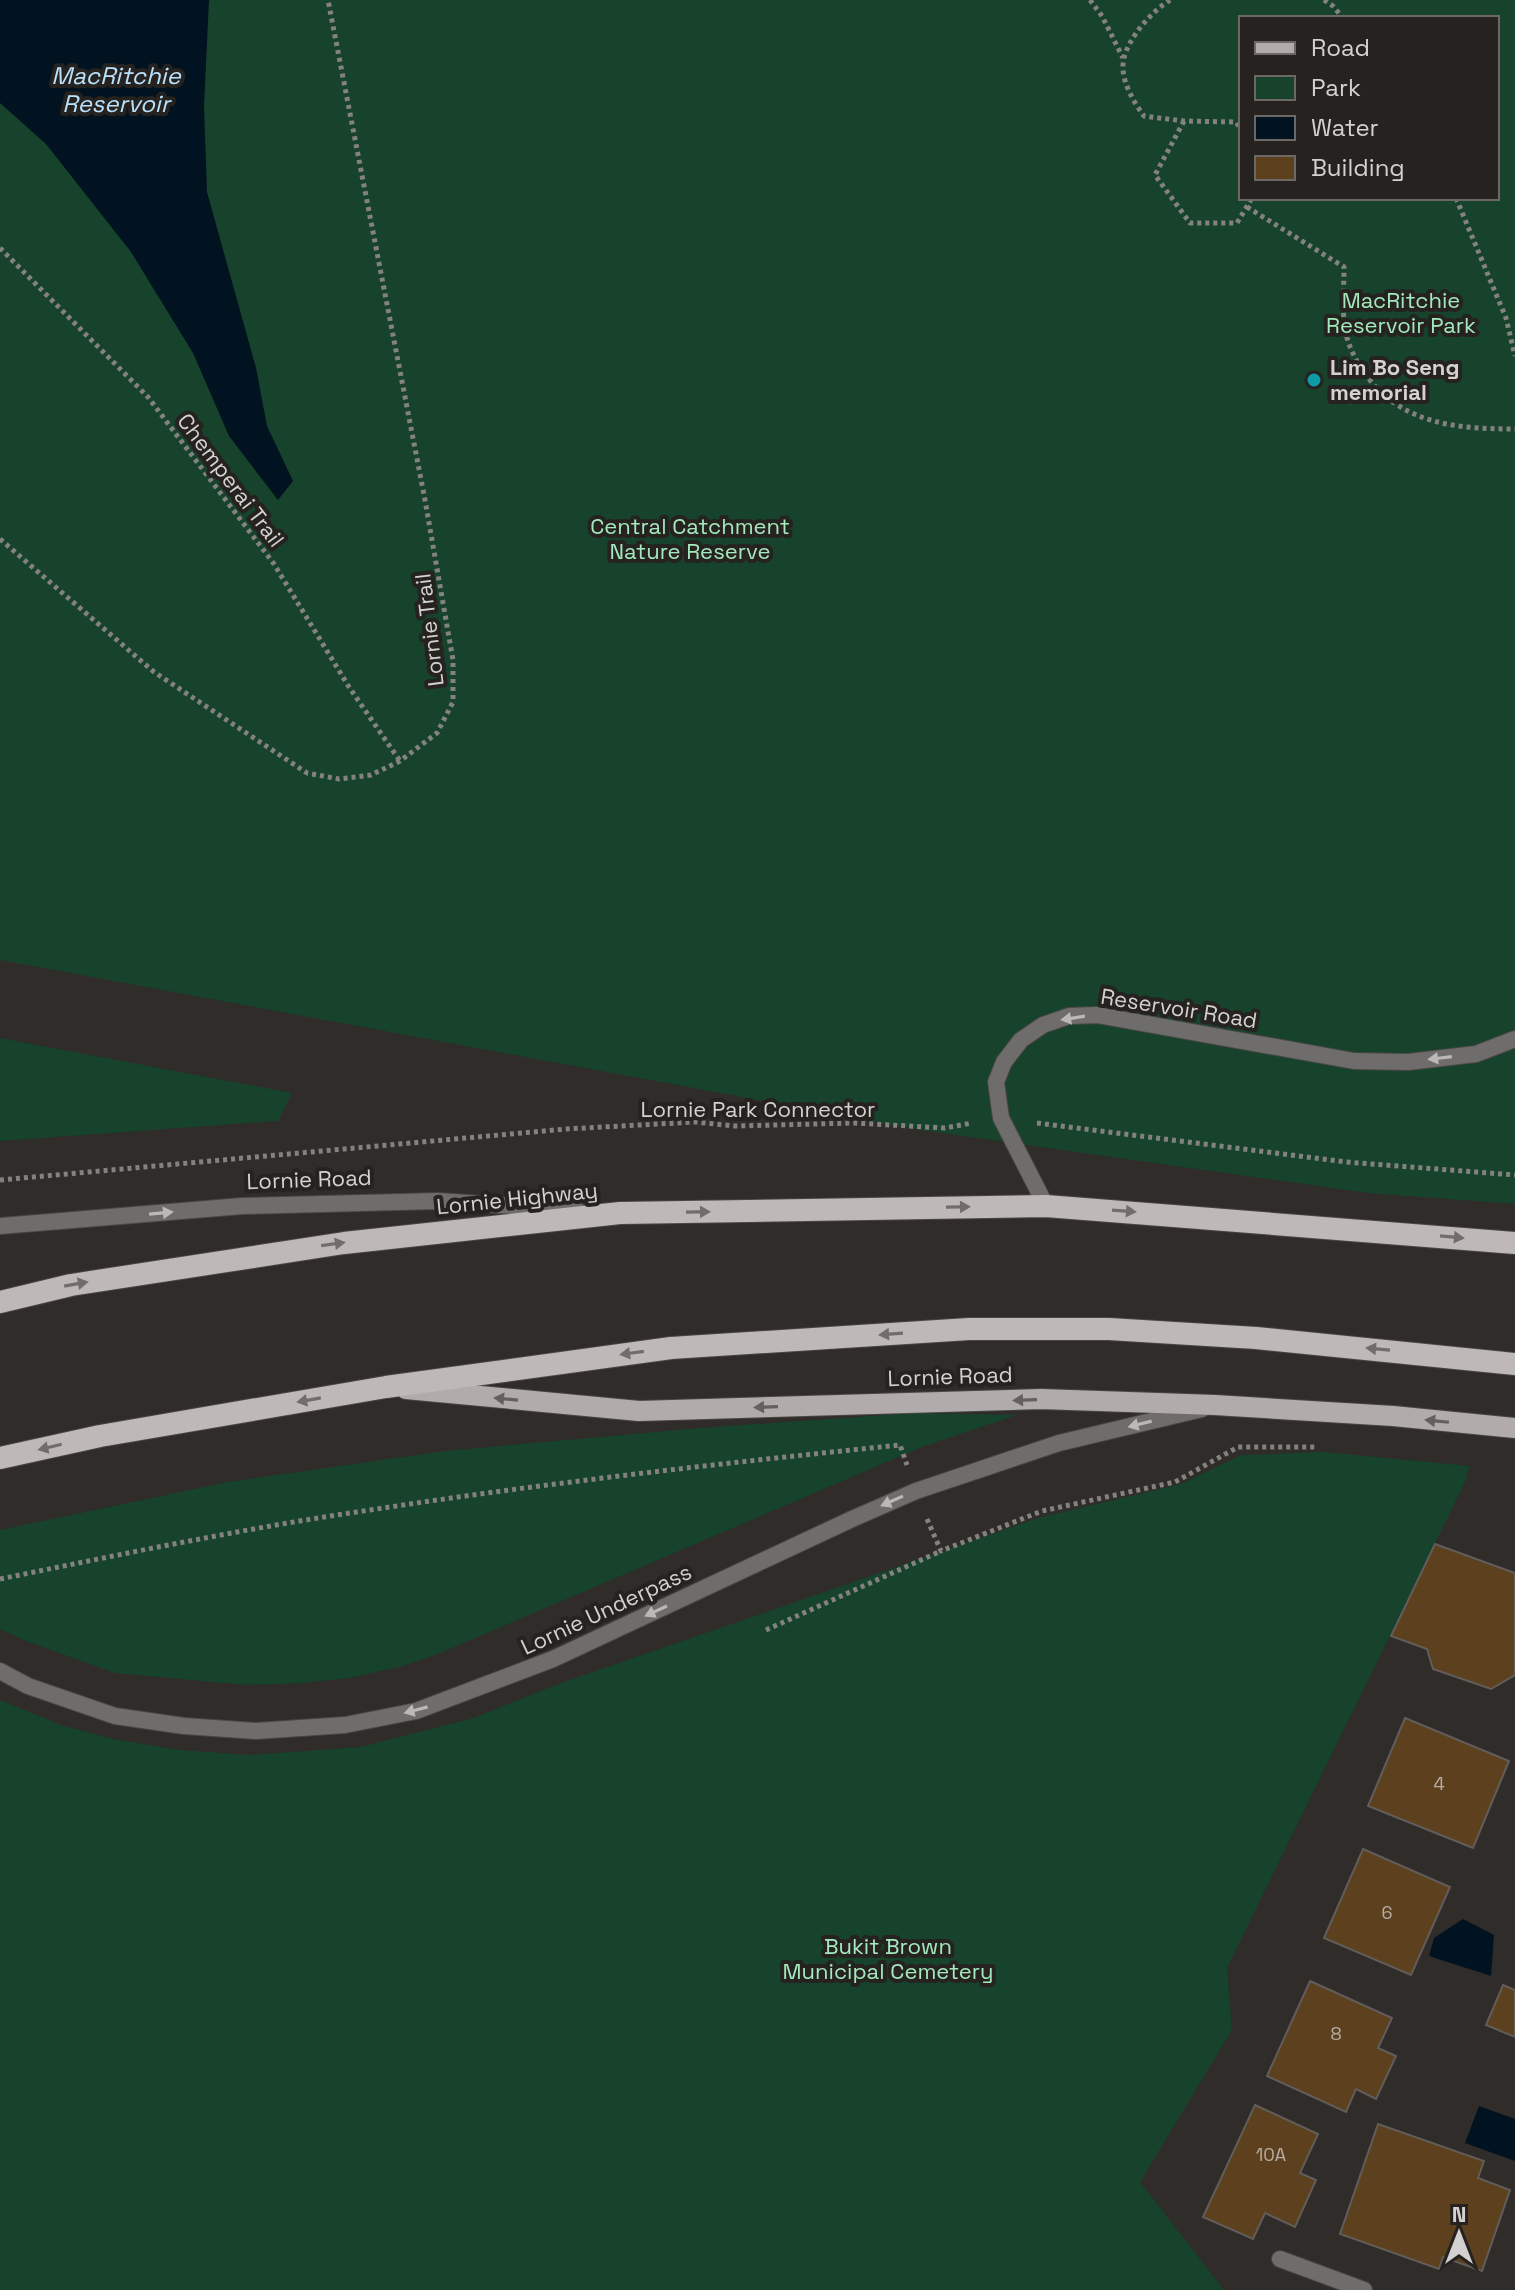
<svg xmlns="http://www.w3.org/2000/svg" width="1515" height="2290" viewBox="0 0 1515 2290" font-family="'Space Grotesk',sans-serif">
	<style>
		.green { fill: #17422b; fill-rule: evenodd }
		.water { fill: #011320 }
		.building { fill: #5d411f; stroke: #615d5a; stroke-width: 2 }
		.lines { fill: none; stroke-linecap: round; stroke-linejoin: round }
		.service-casing { stroke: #494744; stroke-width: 18 }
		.minor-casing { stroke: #494744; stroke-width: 18 }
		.tertiary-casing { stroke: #494744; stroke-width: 18 }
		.primary-casing { stroke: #494744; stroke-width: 22 }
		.trunk-casing { stroke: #494744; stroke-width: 24 }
		.path { stroke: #84827f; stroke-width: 5; stroke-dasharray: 4 4; stroke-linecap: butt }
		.service { stroke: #6f6c6c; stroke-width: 16 }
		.minor { stroke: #6f6c6c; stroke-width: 16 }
		.tertiary { stroke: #6f6c6c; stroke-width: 16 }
		.primary { stroke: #b1acab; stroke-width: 20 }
		.trunk { stroke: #beb8b8; stroke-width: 22 }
		.oneway { fill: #bbb8b7 }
		.oneway2 { fill: #726d6c }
		.oneway3 { fill: #64605e }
		.culture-dot { fill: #0f9aa8; stroke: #25221f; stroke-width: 3 }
		.labels { text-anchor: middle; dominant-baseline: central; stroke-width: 8; stroke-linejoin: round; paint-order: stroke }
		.number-label { font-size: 18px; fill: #b6aea4 }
		.park-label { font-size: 22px; fill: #a3e9bd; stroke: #25221f }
		.poi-label { font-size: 22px; font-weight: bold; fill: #d4d2d0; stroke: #25221f; text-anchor: start }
		.street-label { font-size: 22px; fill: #d4d2d0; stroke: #25221f }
		.water-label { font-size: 24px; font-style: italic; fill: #b9e1fc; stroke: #25221f }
	</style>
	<rect width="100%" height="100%" fill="#2f2c29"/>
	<g class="green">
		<path d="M0 0H1515V1204L1368 1193 921 1130 0 960ZM1241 18H1497V198H1241Z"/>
		<path d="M0 1038 292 1093 278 1121 0 1141Z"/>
		<path d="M914 1413 1017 1415 922 1447 438 1654 403 1666 350 1678 301 1683 246 1685 115 1673 23 1640 0 1629V1530L228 1482 445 1451 700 1428Z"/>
		<path d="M1325 1452 1469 1466 1467 1478 1227 1968 1232 2030 1140 2182 1224 2290H0V1700L61 1725 113 1739 180 1750 251 1755 361 1747 473 1718 561 1683 1038 1518 1181 1484 1241 1455Z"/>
	</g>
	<g class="water">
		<path d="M0 0H209L204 106 207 192 256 368 267 426 293 481 278 500 229 436 193 353 131 252 46 144 0 103Z"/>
		<path d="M1463 1919 1494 1935 1491 1976 1429 1956 1434 1938Z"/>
		<path d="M1479 2106 1515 2119V2161L1465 2143Z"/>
	</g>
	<g class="building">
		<path d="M1435 1544 1515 1573V1675L1491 1689 1433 1669 1427 1649 1391 1636Z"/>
		<path d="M1405 1718 1509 1761 1473 1848 1368 1806Z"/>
		<path d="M1363 1849 1450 1887 1411 1975 1324 1938Z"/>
		<path d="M1310 1981 1392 2018 1378 2048 1396 2056 1376 2099 1356 2089 1346 2112 1267 2076Z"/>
		<path d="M1503 1985 1515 1990V2037L1486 2025Z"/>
		<path d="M1255 2105 1318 2134 1300 2173 1316 2180 1295 2227 1265 2213 1253 2239 1203 2217Z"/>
		<path d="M1378 2124 1484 2161 1478 2178 1510 2190 1482 2271 1443 2257 1439 2269 1340 2234Z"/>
	</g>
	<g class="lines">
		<g class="service-casing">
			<path id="service" d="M1046 1206 1001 1118 996 1082 1004 1062 1021 1040 1043 1025 1069 1016 1097 1015 1354 1061 1408 1062 1476 1054 1515 1039"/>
		</g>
		<g class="minor-casing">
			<path id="minor" d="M1280 2259 1364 2290"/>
		</g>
		<g class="tertiary-casing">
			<g id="tertiary">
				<path d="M0 1226 242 1206 438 1201 577 1210"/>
				<path d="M0 1671 28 1686 115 1716 184 1726 256 1731 345 1725 416 1711 553 1659 852 1519 916 1491 1059 1443 1202 1409"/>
			</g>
		</g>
		<g class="primary-casing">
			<path id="primary" d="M406 1389 639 1411 1041 1399 1215 1405 1393 1416 1515 1428"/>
		</g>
		<g class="trunk-casing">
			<g id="trunk">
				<path d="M0 1302 71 1285 344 1243 620 1213 1046 1206 1515 1243"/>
				<path d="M0 1458 100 1436 386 1387 671 1348 969 1329H1109L1256 1338 1515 1364"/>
			</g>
		</g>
		<g class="path">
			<path d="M1090 0 1102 16 1123 58"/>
			<path d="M1170 0C1152 11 1129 37 1124 58 1119 78 1133 101 1144 116L1184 121 1236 122 1241 129"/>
			<path d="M1324 0 1333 6 1343 18"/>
			<path d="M1184 121 1155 175 1190 223H1237L1252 198"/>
			<path d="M1456 198 1506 318 1515 356"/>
			<path d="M1247 207 1344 267C1344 287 1342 310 1345 329 1348 347 1358 365 1369 379 1405 425 1460 429 1515 429"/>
			<path d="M0 248 148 397 274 564 349 687 400 761"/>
			<path d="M0 539 154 672 307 773 339 779 371 775 400 761 437 733 453 702V660L425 500 328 0"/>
			<path d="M1037 1123 1346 1162 1515 1175"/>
			<path d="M0 1180 566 1129 695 1122 735 1126 854 1123 945 1128 972 1123"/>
			<path d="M927 1519 941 1551 1042 1511 1175 1482 1238 1447H1316"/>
			<path d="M0 1579C123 1554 246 1528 370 1510 546 1483 723 1463 900 1445L907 1465"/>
			<path d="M766 1630 941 1551"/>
		</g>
		<use href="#service" class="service"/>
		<use href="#minor" class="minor"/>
		<use href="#tertiary" class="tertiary"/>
		<use href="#primary" class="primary"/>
		<use href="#trunk" class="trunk"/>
	</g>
	<defs><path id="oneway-solid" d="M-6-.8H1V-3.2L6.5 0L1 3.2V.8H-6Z" transform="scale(2)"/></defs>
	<g class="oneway">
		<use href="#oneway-solid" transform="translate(1073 1018) rotate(171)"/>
		<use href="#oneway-solid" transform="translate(1440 1058) rotate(173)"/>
		<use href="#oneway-solid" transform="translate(161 1213) rotate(-5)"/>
		<use href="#oneway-solid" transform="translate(1140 1424) rotate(166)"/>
		<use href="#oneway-solid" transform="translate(892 1501) rotate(156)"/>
		<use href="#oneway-solid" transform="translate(656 1611) rotate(155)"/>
		<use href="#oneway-solid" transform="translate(416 1710) rotate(165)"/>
	</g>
	<g class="oneway2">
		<use href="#oneway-solid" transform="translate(958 1207) rotate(-1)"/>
		<use href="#oneway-solid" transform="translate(1124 1211) rotate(4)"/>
		<use href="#oneway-solid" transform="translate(698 1212) rotate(-1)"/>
		<use href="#oneway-solid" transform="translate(1452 1237) rotate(5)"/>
		<use href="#oneway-solid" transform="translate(333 1244) rotate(-8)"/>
		<use href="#oneway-solid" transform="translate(76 1284) rotate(-10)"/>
		<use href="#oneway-solid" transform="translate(891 1334) rotate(176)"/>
		<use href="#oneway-solid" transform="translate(1378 1349) rotate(-175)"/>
		<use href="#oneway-solid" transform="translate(632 1353) rotate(172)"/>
		<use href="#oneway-solid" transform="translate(309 1400) rotate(170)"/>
		<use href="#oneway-solid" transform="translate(50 1447) rotate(167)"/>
	</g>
	<g class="oneway3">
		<use href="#oneway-solid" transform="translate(506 1399) rotate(-175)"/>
		<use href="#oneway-solid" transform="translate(1025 1400) rotate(178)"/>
		<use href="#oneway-solid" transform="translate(766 1407) rotate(178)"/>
		<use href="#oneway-solid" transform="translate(1437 1421) rotate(-174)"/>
	</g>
	<circle class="culture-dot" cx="1314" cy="380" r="8"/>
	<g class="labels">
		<g class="number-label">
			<text x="1439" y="1783">4</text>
			<text x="1387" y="1912">6</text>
			<text x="1336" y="2033">8</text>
			<text x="1271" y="2154">10A</text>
		</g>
		<g class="park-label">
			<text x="1401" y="300">MacRitchie<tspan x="1401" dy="25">Reservoir Park</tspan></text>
			<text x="690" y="526">Central Catchment<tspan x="690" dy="25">Nature Reserve</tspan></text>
			<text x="888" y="1946">Bukit Brown<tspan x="888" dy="25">Municipal Cemetery</tspan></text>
		</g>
		<g class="poi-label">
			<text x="1330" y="367">Lim Bo Seng<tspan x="1330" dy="25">memorial</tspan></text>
		</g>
		<g class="street-label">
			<text transform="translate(231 480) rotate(53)">Chemperai Trail</text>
			<text transform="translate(429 630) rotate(-97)">Lornie Trail</text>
			<text transform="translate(1179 1008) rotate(9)">Reservoir Road</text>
			<text x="758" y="1109">Lornie Park Connector</text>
			<text transform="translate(309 1179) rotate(-2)">Lornie Road</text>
			<text transform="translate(517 1198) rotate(-6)">Lornie Highway</text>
			<text transform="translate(950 1376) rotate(-2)">Lornie Road</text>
			<text transform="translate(606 1609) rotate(-25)">Lornie Underpass</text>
		</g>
		<g class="water-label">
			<text x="116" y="75">MacRitchie<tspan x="116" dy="28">Reservoir</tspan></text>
		</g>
	</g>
	<rect x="1239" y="16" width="260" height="184" fill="#25221f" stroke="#6b6866" stroke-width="2"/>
	<rect x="1255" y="42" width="40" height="12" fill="#b1acab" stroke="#6b6866" stroke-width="2"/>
	<text x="1311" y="56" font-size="24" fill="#d4d2d0">Road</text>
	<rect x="1255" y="76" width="40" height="24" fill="#17422b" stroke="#6b6866" stroke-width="2"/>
	<text x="1311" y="96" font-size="24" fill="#d4d2d0">Park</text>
	<rect x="1255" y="116" width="40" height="24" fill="#011320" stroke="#6b6866" stroke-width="2"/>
	<text x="1311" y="136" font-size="24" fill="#d4d2d0">Water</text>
	<rect x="1255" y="156" width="40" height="24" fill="#5d411f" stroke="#6b6866" stroke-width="2"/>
	<text x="1311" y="176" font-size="24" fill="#d4d2d0">Building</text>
	<g transform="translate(1459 2234)" stroke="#25221f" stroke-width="6" paint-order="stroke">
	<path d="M0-6L14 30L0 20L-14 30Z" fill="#d4d2d0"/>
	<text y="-12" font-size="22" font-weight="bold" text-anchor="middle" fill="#d4d2d0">N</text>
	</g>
</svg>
